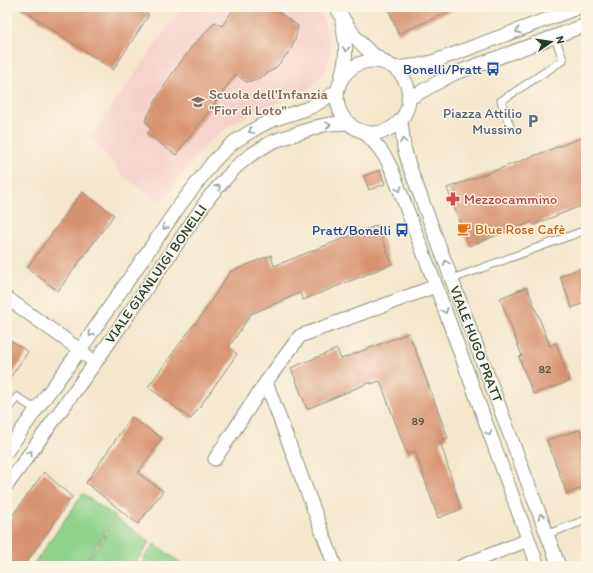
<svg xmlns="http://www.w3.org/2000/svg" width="593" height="573" viewBox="0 0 593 573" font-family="Itim,sans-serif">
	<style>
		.built { fill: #f7d0ca }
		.green { fill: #90d38c; stroke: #588860 }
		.building { fill: #d79371 }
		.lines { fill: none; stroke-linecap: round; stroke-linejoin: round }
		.service-casing { stroke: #8a9280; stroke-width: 9 }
		.minor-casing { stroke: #8a9280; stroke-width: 15 }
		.service { stroke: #fff; stroke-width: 7 }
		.minor { stroke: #fff; stroke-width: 13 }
		.oneway { stroke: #8f9e9a }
		.labels { text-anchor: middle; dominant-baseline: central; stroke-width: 3; stroke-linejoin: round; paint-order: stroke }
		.number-label { font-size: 12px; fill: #4d5243 }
		.transit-label { font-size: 14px; fill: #164399; stroke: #fcf5e5; text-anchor: end }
		.education-label { font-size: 14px; fill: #785e54; stroke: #fcf5e5; text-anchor: start }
		.service-label { font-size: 14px; fill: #4e5e75; stroke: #fcf5e5; text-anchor: end }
		.health-label { font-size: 14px; fill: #be3a42; stroke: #fcf5e5; text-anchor: start }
		.food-label { font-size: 14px; fill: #c56008; stroke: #fcf5e5; text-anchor: start }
		.street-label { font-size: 14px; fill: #1f3d34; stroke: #fcf5e5 }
	</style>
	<rect width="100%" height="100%" fill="#fcf5e5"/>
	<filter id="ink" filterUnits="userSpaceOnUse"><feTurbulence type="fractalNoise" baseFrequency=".025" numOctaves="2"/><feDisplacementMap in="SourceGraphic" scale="8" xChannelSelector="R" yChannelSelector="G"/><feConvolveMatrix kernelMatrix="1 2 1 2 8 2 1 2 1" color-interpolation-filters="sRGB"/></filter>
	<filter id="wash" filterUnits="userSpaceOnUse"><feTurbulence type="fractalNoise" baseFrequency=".012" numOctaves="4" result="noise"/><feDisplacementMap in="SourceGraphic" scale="16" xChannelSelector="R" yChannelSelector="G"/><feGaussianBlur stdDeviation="0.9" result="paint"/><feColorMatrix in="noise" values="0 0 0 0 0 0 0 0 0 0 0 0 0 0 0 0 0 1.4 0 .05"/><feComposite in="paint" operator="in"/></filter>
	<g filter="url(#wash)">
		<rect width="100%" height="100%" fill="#f4e7cc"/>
		<path class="built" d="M182 7H314L318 11 327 27 331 45 329 60 325 72 306 92 254 112 229 126 206 145 195 158 161 203 123 176 91 136Z"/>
		<g class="green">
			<path d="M83 494 116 517 82 566H37L34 564Z"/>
			<path d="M117 519 150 542 133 566H84Z"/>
			<path d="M154 544 185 566H139Z"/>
		</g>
		<g id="blocks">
			<g class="building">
				<path d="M19 7H138L149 15 113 70Z"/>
				<path d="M235 7H272L298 26 295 40 291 49 280 63 273 70 258 79 246 82 236 74 176 155 147 134 151 128 145 121 158 97 172 74 192 47 215 22 222 26Z"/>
				<path d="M388 7H459L398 34Z"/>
				<path d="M586 136V204L533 225 532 222 469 246 447 188 499 169Z"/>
				<path d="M380 170 385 184 369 190 364 176Z"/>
				<path d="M82 192 114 215 58 291 27 268Z"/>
				<path d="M377 225 392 264 303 300 300 293 251 314 229 347 237 354 191 419 148 387 195 323 196 324 230 272 271 255 274 266Z"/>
				<path d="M586 266V302L572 308 560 276Z"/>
				<path d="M527 287 550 346 556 343 570 381 533 394 519 357 522 356 500 298Z"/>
				<path d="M409 333 448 438 440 441 461 509 438 518 415 451 407 454 380 381 371 384V382L307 409 291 368 337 349 341 359Z"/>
				<path d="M7 338 28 352 7 382Z"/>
				<path d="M131 417 162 438 138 473 163 491 138 524 86 483Z"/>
				<path d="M580 430 586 445V486L567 494 547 440Z"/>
				<path d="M44 472 72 497 24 566H7V523Z"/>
			</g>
		</g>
	</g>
	<g filter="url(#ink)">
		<use href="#blocks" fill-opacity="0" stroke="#8a9280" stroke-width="1"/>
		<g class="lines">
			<g class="service-casing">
				<g id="service">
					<path d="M510 126 501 101 563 60 555 37"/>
					<path d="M452 279 586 230"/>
					<path d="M7 410 17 397 36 410"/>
					<path d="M548 534 586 520"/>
				</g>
			</g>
			<g class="minor-casing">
				<g id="minor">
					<path d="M336 7C351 31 358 46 383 61"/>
					<circle cx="373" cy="97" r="36"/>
					<path d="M396 68 420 65 435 61 580 7"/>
					<path d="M341 77C348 56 346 44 342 22"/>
					<path d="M408 99 442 80 453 74 586 25"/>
					<path d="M401 121 404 148 410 168 559 566"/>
					<path d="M365 133C377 145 385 154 392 170L436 286 538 566"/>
					<path d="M7 298 80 350 95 363"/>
					<path d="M266 382 335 566"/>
					<path d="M7 451 36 410 80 350 180 205 213 162 223 152 234 142 258 127 272 120 306 109 315 105 337 91"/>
					<path d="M215 459 266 382 300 336 436 286"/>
					<path d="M7 485 95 363 210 196 236 167 249 156 270 143 277 140 320 126 329 124 349 123"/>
					<path d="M462 566 528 540"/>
				</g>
			</g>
			<use href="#service" class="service"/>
			<use href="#minor" class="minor"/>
		</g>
		<defs><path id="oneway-chevron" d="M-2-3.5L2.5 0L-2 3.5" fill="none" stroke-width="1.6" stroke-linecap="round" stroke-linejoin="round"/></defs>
		<g class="oneway">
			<use href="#oneway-chevron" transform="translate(518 31) rotate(160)"/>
			<use href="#oneway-chevron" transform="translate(346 49) rotate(90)"/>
			<use href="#oneway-chevron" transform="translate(328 125) rotate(-9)"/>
			<use href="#oneway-chevron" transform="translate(251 131) rotate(149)"/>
			<use href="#oneway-chevron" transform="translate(403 141) rotate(-98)"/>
			<use href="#oneway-chevron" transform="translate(218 187) rotate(-51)"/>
			<use href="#oneway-chevron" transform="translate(399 189) rotate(69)"/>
			<use href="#oneway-chevron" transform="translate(165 227) rotate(125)"/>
			<use href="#oneway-chevron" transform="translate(446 263) rotate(-110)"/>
			<use href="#oneway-chevron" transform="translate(445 311) rotate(70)"/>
			<use href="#oneway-chevron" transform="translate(91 334) rotate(125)"/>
			<use href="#oneway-chevron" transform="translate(489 433) rotate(70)"/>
			<use href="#oneway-chevron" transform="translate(30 453) rotate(-54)"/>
			<use href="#oneway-chevron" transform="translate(541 516) rotate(-111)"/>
		</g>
	</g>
	<defs>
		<g id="bus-bare" transform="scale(1.08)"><path d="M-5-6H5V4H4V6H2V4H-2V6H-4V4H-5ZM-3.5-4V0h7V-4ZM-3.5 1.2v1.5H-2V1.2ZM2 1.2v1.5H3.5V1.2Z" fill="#1a4fb4" stroke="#fcf5e5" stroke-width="2.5" paint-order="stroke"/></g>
		<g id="school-bare" transform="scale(1.08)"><path d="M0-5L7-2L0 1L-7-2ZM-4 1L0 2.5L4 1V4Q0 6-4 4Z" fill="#8d6e63" stroke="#fcf5e5" stroke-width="2.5" paint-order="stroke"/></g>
		<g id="parking-bare" transform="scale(1.08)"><path d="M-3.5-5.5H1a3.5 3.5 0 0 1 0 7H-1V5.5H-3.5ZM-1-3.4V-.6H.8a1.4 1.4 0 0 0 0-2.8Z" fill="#5c6f8a" stroke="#fcf5e5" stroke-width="2.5" paint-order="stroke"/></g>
		<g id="pharmacy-bare" transform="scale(1.08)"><path d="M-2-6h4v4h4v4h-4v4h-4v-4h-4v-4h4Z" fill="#e0444e" stroke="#fcf5e5" stroke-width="2.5" paint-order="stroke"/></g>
		<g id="cafe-bare" transform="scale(1.08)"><path d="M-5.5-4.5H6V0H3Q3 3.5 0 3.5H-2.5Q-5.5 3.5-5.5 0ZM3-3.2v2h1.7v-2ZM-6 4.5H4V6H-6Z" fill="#e8710a" stroke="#fcf5e5" stroke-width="2.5" paint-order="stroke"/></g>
	</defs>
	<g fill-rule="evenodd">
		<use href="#bus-bare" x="493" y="69"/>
		<use href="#school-bare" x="198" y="102"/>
		<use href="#parking-bare" x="533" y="121"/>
		<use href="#pharmacy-bare" x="453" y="199"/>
		<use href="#cafe-bare" x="464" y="229"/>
		<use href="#bus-bare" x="402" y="230"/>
	</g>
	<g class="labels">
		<g class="number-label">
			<text x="545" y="369">82</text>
			<text x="418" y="421">89</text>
		</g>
		<g class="transit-label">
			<text x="482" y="69">Bonelli/Pratt</text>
			<text x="391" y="230">Pratt/Bonelli</text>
		</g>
		<g class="education-label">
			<text x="209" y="94">Scuola dell'Infanzia<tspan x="209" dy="16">"Fior di Loto"</tspan></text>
		</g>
		<g class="service-label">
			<text x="522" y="113">Piazza Attilio<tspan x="522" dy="16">Mussino</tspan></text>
		</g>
		<g class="health-label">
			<text x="464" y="199">Mezzocammino</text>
		</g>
		<g class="food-label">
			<text x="475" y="229">Blue Rose Cafè</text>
		</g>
		<g class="street-label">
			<text transform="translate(156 274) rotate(-55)">VIALE GIANLUIGI BONELLI</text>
			<text transform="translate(476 344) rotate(69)">VIALE HUGO PRATT</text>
		</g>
	</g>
	<rect width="593" height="573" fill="none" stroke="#fcf5e5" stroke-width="24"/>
	<g transform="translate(551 42) rotate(77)" stroke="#fcf5e5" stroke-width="3" paint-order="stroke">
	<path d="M0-3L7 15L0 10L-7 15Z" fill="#1f3d34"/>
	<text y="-6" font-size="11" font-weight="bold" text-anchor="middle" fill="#1f3d34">N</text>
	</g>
</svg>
